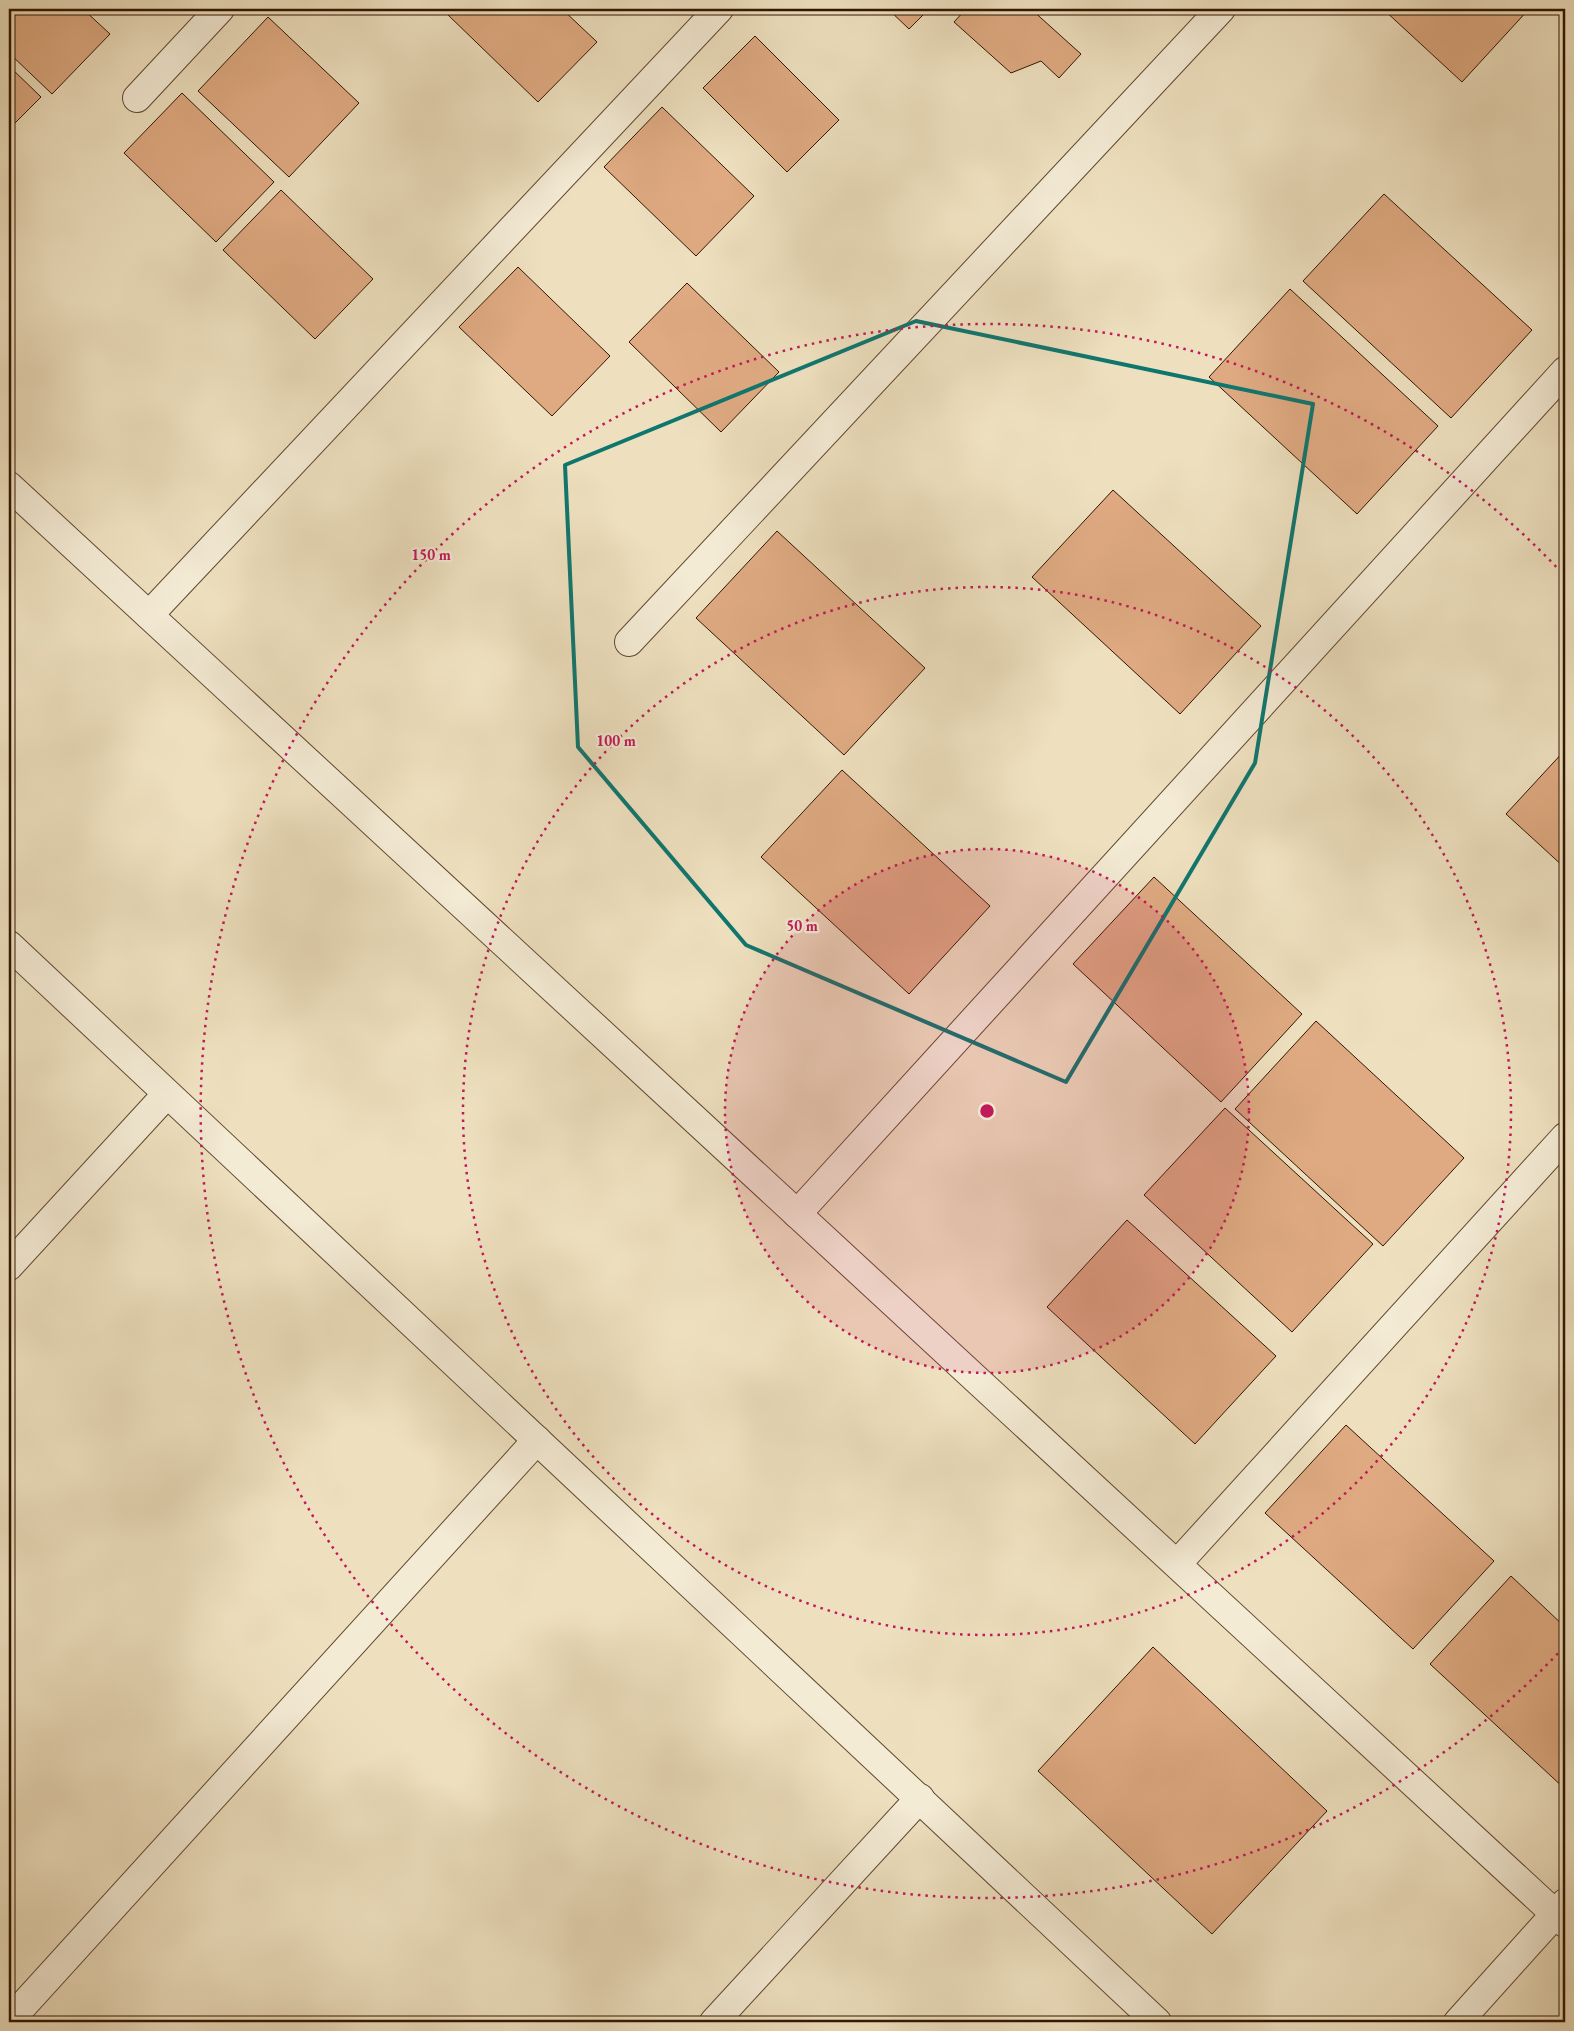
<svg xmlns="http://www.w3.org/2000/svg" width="1574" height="2031" viewBox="0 0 1574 2031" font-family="'EB Garamond',serif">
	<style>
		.building { fill: #dfaa82; stroke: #321500 }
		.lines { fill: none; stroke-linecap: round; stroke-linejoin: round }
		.minor-casing { stroke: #614830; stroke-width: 30 }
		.minor { stroke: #f4ebd5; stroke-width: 28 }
		.marked { fill: none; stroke: #0f766e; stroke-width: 4; stroke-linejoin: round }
		.ring { fill: none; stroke: #c2185b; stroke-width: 2.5; stroke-dasharray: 2.5 5 }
		.centre { fill: #c2185b; stroke: #f4ebd5; stroke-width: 2.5 }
		.ring-label { font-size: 15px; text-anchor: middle; font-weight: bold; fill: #c2185b; stroke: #f4ebd5; stroke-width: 4.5; stroke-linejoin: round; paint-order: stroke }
	</style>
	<rect width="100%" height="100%" fill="#eee0bf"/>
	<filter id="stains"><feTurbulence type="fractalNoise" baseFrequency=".004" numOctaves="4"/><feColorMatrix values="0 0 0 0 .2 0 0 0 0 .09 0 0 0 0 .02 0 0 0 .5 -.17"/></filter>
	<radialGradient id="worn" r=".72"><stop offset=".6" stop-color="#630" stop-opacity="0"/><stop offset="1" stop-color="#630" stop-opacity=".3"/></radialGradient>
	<g class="building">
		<path d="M9 9H83L110 34 52 94 9 53Z"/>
		<path d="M450 9H562L597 42 538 102 446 13Z"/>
		<path d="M888 9H929L909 29Z"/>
		<path d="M966 9H1031L1081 54 1059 78 1041 61 1011 73 954 22Z"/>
		<path d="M1383 9H1529L1462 82Z"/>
		<path d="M268 17 359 103 289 177 198 91Z"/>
		<path d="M755 36 839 120 787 172 703 88Z"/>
		<path d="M9 66 41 97 9 129Z"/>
		<path d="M182 93 274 182 216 242 124 153Z"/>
		<path d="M662 107 754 196 696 256 604 167Z"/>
		<path d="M281 190 373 279 315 339 223 250Z"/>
		<path d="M1384 194 1532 330 1451 418 1303 281Z"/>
		<path d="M518 267 610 356 552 416 459 327Z"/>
		<path d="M687 283 779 372 721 432 629 342Z"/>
		<path d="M1290 289 1438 426 1357 514 1209 377Z"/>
		<path d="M1113 490 1261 626 1180 714 1032 577Z"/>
		<path d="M777 531 925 668 844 755 696 618Z"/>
		<path d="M1565 750V868L1506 814Z"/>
		<path d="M842 770 990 906 909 994 761 857Z"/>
		<path d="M1154 877 1302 1014 1221 1102 1073 964Z"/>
		<path d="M1316 1021 1464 1158 1383 1246 1235 1109Z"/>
		<path d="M1225 1108 1373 1244 1292 1332 1144 1195Z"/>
		<path d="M1127 1220 1276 1356 1195 1444 1047 1307Z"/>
		<path d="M1346 1425 1494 1561 1413 1649 1265 1513Z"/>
		<path d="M1511 1576 1565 1627V1789L1430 1664Z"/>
		<path d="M1153 1647 1327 1811 1212 1934 1038 1771Z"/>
	</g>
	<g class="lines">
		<g class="minor-casing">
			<g id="minor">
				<path d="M137 98 220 9"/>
				<path d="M9 486 1565 1923"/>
				<path d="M149 615 719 9"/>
				<path d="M629 642 1221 9"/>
				<path d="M9 945 1157 2022"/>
				<path d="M797 1214 1565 371"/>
				<path d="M9 1266 167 1094"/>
				<path d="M1177 1564 1565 1137"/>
				<path d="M9 2021 537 1440"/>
				<path d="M714 2022 920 1798"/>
				<path d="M1458 2022 1565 1903"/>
			</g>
		</g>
		<use href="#minor" class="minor"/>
	</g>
	<path class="marked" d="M916 321 1313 404 1255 763 1066 1082 746 945 578 747 565 465Z"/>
	<circle cx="987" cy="1111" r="262" fill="#c2185b" fill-opacity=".12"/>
	<g class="ring">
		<circle cx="987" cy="1111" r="262"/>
		<circle cx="987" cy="1111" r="524"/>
		<path d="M1563 1648A787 787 0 1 1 1563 574"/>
	</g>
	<circle cx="987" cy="1111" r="8" class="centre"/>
	<g class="ring-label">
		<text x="431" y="560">150 m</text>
		<text x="616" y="746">100 m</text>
		<text x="802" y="931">50 m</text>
	</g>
	<rect width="1574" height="2031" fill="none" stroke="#eee0bf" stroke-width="30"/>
	<rect x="10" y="10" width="1554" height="2011" fill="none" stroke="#321500" stroke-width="2.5"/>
	<rect x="15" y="15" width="1544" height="2001" fill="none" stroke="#321500"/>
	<rect width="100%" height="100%" filter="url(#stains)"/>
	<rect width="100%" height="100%" fill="url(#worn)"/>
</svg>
